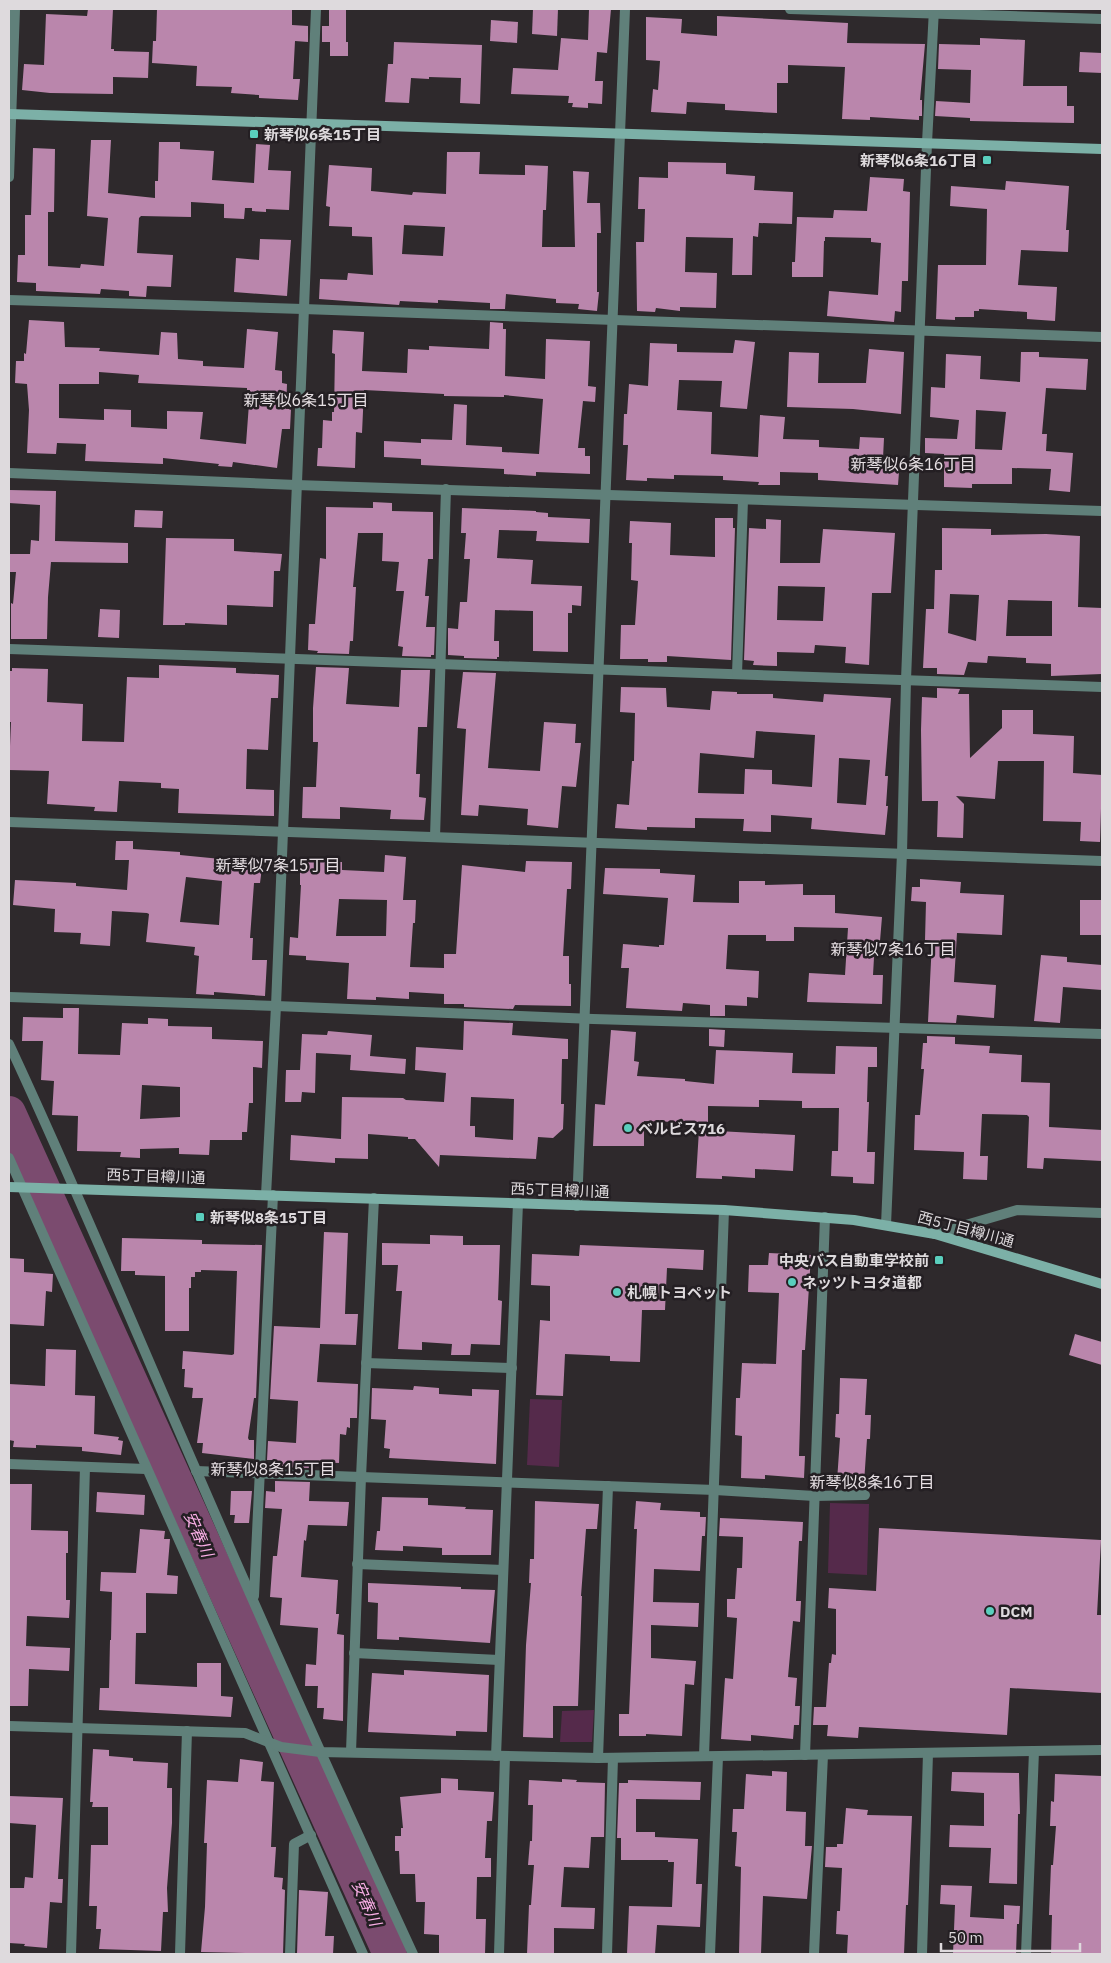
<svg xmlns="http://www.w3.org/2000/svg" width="1111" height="1963" viewBox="0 0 1111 1963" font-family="'IBM Plex Sans','Noto Sans JP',sans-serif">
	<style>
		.green { fill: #552a4b }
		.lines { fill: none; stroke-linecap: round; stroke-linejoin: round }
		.river { stroke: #7b4b6f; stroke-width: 34 }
		.building { fill: #ba86ac; fill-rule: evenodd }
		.street { stroke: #60807a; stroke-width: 10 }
		.secondary { stroke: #7cb0a7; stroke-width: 10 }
		.poi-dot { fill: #5acebd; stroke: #241f23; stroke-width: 2 }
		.labels { text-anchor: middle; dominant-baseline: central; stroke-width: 5; stroke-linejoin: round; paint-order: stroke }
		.poi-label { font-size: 15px; font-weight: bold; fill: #dedadd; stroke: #241f23; text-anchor: start }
		.street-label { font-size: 15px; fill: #dedadd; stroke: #241f23 }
		.neighbourhood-label { font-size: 16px; fill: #e7e0e4; stroke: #241f23 }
		.water-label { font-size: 16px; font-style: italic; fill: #f9aee5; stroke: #241f23 }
	</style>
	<rect width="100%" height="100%" fill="#2e292c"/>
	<g class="green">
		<path d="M530 1399 562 1400 559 1467 527 1465Z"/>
		<path d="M830 1503 869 1504 867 1575 828 1573Z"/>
		<path d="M594 1710 592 1742H560L562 1711Z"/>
	</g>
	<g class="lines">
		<path class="river" d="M9 1113 390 1954"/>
	</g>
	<g class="building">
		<path d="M88 9H113L111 49H114V51L149 52 148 78 113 77V94L50 93 22 90 24 64 44 65 46 14 87 16Z"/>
		<path d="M157 9H292V25L308 26V42L295 41 293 79H300L298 100 259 98V95L231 93 232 87 196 86 197 66 152 63 153 41H156Z"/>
		<path d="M329 9H346V42H348V56H330V42H322V26H329Z"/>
		<path d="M533 9H558L557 36 532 34Z"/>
		<path d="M589 9H611L607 53 597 52 595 81H603L602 104 588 103V108L572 107 573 103H568L569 96 511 94 513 68 558 70 561 38 588 40Z"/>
		<path d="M717 16 848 23 847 43 925 44 920 100H922V116H919V120L870 117V120L842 119 845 67 788 65V83H777V113L725 110V104L687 102 686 114 651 112 653 89 658 90 660 61 646 60V17L682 19 681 33 717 36Z"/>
		<path d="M491 20 518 22 517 43 490 41Z"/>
		<path d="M980 38 1025 40 1023 86H1067V106H1074V123L970 121V118L935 116 936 101 970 103 971 70 938 69 939 44 980 45Z"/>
		<path d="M394 42 482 45 480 104 460 103 461 78 429 77V79L411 78 409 103 385 102 388 64H393Z"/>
		<path d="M1080 52 1102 53V73L1079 72Z"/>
		<path d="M91 140H111L108 193 155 198V181H158L159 142H180V149L214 151 212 180 254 183 256 144 270 145 268 170 291 171 289 210 266 209V212L252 211V208H245L244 219 224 218V204L191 202V217L141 216 139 218 137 253 173 255 171 287 147 286 146 297 129 296V291L101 289 100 294 36 291V283L17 282 18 255H25V215H31L33 148 55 149 54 212H48V266L80 268 81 264 104 266 108 218 87 216Z"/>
		<path d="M447 152H480L479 174 525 175V165L548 166 546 210H543L542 247H575L573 171 589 172 587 203H600L601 233H597V292H599L597 311 578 309 579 304 556 303V299L506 294 505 309H490V303L438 300V303L400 301 399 305 319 299 320 279 347 280 348 273 373 275 372 237 352 236V227L329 226 330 207 326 206 329 165 372 168 371 191 412 195 413 192 446 194ZM404 225 445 227 443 256 402 254Z"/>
		<path d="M668 162 726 163V174L755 176 754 190 793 192 792 224 759 223 758 237 753 236 752 275H732L733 238 686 237 685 272 717 273 716 308 680 307V311L656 308 655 312 637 311 636 242H644L645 209H638L639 177 668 178Z"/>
		<path d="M870 177 904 179 903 191 910 192 908 281H902L901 312 895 311 894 322 827 316 829 291 878 295 881 243 871 242V238L825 237V241H824L823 277H792V262H795L797 217 833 218 834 210 867 211Z"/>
		<path d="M1006 181 1069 186 1066 230H1069L1068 252 1021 250 1018 285 1057 287 1055 321 1027 319V312L979 309V311H974V317H955V320L936 319 938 265H986L987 209 950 206 951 186 1005 190Z"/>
		<path d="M260 239 291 240 287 296 234 292 236 258 259 260Z"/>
		<path d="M29 320 64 322 65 347 100 348 99 351 159 355 161 332 177 333 178 359 203 361V366L244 368 247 329 278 332 275 370 282 371V383L287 384 286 409H291L290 429H282L277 468 233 462 232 467 218 466 219 464 163 458V464L85 461 86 444 57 443 56 454 27 453 29 410 27 384 15 383 16 361H24V353L26 354ZM99 372 139 375 138 383 247 388V390H250L246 444 200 439 203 412 167 411V429L131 427V410L104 409V420L59 418V384H99Z"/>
		<path d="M490 322 503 323V329H506L505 376 545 379 546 339 590 341 588 386 596 387 595 402 583 401 578 448H585V456H590V474L536 472V476L504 474V469L421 465V459L384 457V441L421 443V439L452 440 454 404 467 405 466 445 502 447V452L539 454 543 399 504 395V397L444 396V394L364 390 362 433 356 432 355 468 317 466 318 448H322L323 420 332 421V412H334L335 354 332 353 333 330 364 332 362 371 407 373 408 349 429 350V346L489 349Z"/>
		<path d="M735 340 755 342 747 409 720 407 722 381 679 380 677 410 712 412 711 454 758 457 760 415 785 417 783 439 819 440V447L859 449 860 437 884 438 883 458 900 459 898 485 818 480V473L780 472V485H758L759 482 723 480V476L674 475V479L647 478V481L626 480 628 445H623L624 414H627L629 384 648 386 650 343 677 344V352L733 353Z"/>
		<path d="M869 349 904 352 901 414 853 409 787 407 789 352 819 353 818 383H866Z"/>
		<path d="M1021 352H1039V357L1088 359 1086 390 1046 388 1042 434H1047L1046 451 1073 453 1070 492 1049 490 1051 469 1012 468V484H972V488L944 487V454L925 453V438L957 439 959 420 930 417 931 387 945 388 946 354 981 356 980 379 1020 382ZM976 410 1006 412 1002 450 975 449Z"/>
		<path d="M9 490 56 491 55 541 128 543V563L51 562 48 597 47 639H11V603L13 604 16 572H9V554H30L31 540 39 541 40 505 9 503Z"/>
		<path d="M373 502 392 503V511L433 512V559H428L425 596H429L426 627H435L434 655H431V657L402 656 403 647 398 646 404 591H396L399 562 382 561 383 533H358L353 587H356L353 641H350L349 654 317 653 318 651 308 650 309 624H315L320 558 326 559V507L373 508Z"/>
		<path d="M462 508 536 511V512L548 513V517L590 519 589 543 536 541 537 531 499 530 497 558 533 560 531 584 582 586 581 606 572 605V613H568V652L533 651V611L495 610 494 641H499V657H497V659L464 658V656L448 655V628L458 629 460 602H467L470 559H464L466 533H461Z"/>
		<path d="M135 510 163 511 162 528 134 527Z"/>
		<path d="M715 518H733V528H735L731 660 667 656V662H648V659H620L621 625H635L638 581 631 580 632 543H629L630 521 671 523 670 555 715 557Z"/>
		<path d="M766 519 781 520 780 563H820L823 529 895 533 891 593H872L869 665 845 663 846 647 815 645 814 653 777 652V666L753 665 754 661 744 660 749 528 766 529ZM778 586 825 587 823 621 777 620Z"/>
		<path d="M942 528 991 529V535L1046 534 1080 536 1078 607 1102 608V674L1051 676V664L1026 663V658L988 656 987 663 968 662 964 675 937 674V668H923L926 609H934L935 570H942ZM950 594 979 595 976 641 948 633ZM1008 600 1052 601V636H1006Z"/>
		<path d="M166 538 234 539V551L282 554 280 571H274L273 607 227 605V625L185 623V625H163Z"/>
		<path d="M100 609 120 610 119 638 98 637Z"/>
		<path d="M159 665 236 668V673L279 675 278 698H271L268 750 247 749 246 789 274 790V816L178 813 179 789 161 788V783L119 781 117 812 94 811 95 807 47 804 49 771 9 770 11 722H9V671H12V668L48 669 47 702 83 704 82 741 124 742 127 677 159 678Z"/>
		<path d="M316 667 349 668 346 704 399 707 401 670H430L427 727H418L416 774H420L419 797 426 798 424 820 390 819 391 810 340 807V819L302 818 303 787H316L318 742H313V708Z"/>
		<path d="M463 672 496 673 488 768 540 771 544 722 576 724 575 743H581L576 787 562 786 558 828 527 825 528 809 479 805 478 816 461 815 466 729 457 728Z"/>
		<path d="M621 687 666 688 667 707 710 710 712 691 737 692V694H773V698L823 702 824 694 891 698 885 776H888L886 806H888L885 835 811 829 812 818 771 815V832L743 831 744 819 695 818V828L647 827V830L615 828 617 804 629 805 632 761H634L635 713 620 712ZM756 731 815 735 812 787 772 784V770L745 769 744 794 698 793 700 753 754 758ZM839 758 870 760 866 805 837 803Z"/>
		<path d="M937 688 960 689 958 694H969L970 758 1002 728V710H1033V734L1074 736 1073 773 1102 775 1100 842 1080 841 1081 822 1043 821 1044 761H998L995 799 956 796 964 804 963 838 937 837 938 801H922L921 730 922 697 937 698Z"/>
		<path d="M116 841H133V849L180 852V855L231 860V857L263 860 260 883H254L250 938H253L252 960H267L265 996 214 992V995L196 994 199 956 194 955 195 947 146 942 149 914 147 913 112 911 110 946 80 944 81 933 54 932 55 909 13 905 15 880 76 883V886L127 890 129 860H115ZM186 877 222 881 219 925 180 922Z"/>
		<path d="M385 855 406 857 403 900H416L415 923H413L410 967 444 968V954H456L462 865 525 872 526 861 572 862 571 889H567L563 956H569V984H571V1006L515 1005 513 1009 464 1007V1004H444V994L409 992V999L376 997V1000L347 999 349 963 306 960V956L289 955 290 937 298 938 301 885H300V861L342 862V870L384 872ZM339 899 387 900 386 936H336Z"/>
		<path d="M605 868 660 869V873L695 875 693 902 739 903V881H765V885L803 884V895H835V913L882 917 880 941 875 940 873 975H883L882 1004 807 1002 809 973 845 975 848 928 794 927V941H766V935H728L726 969 759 971 758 998 747 997V1006L725 1005V1016H710V1005L683 1003 682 1011 626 1008 629 968H621L623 944 659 947V945H664L668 898 603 894Z"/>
		<path d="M920 879 961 882 960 893 1004 895 1002 935 957 933 954 982 996 985 994 1018 957 1015 956 1023 928 1022 932 941 925 940 926 902 911 901 912 887H920Z"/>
		<rect x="1080" y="900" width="22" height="35"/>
		<path d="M1041 955 1067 957V962L1102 965V990L1063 987 1060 1023 1034 1021Z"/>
		<path d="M63 1008H79L78 1054 120 1055 122 1023 148 1024V1018L168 1019V1026L212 1027V1039L263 1041 262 1068 253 1067V1103H249L247 1132H242V1140H210L209 1155 179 1154V1148L140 1149V1158L120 1157 121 1152 77 1151 78 1116 52 1115 54 1081 41 1080 43 1041H22L23 1017 63 1018ZM142 1085 180 1087V1117L140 1119Z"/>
		<path d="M464 1021 513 1023 512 1035 568 1039V1059H562L561 1104H564L563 1129 553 1138 538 1137 536 1159 440 1155 439 1167 415 1139H408V1137L368 1134V1159L335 1158V1163L290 1160 291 1135 341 1139 342 1097 403 1098 406 1100 444 1102 446 1073 415 1070 416 1047 463 1050ZM471 1097 514 1099 513 1140 475 1137V1126H470Z"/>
		<path d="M709 1029 725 1030 724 1047 709 1046Z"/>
		<path d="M611 1030 636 1032 634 1061 639 1062 637 1076 685 1079V1081L714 1084 716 1050 793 1053 792 1073 835 1074 836 1046 877 1047V1067H868L867 1102H869L867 1152H875L874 1184 853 1183V1177L831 1176 832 1151H838L839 1108H802V1101L759 1100V1107L708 1106V1123L644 1121V1146H593L595 1104 605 1105Z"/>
		<path d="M328 1031 372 1035 370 1056 406 1059 405 1074 350 1070 351 1055 316 1053 315 1093 302 1092 301 1102H285L286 1070H300L302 1034 327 1035Z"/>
		<path d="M927 1036 955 1037V1044L990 1046 989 1053 1022 1055 1021 1082 1050 1083 1049 1127 1102 1130V1161L1044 1158 1043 1169 1027 1168 1029 1117 1027 1115 982 1114 980 1156H988L987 1180 963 1179 964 1152 914 1150 915 1115H920L924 1069H921L923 1043H927Z"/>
		<path d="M699 1130 795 1135 793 1171 755 1169V1178L722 1176V1179L696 1178Z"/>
		<path d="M324 1232 348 1233 345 1314H358L356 1345 320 1344 317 1382 358 1384 357 1418H350V1428L347 1427 346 1435 340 1434 339 1463 311 1462 310 1468 276 1467V1460H267L268 1441 296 1443 298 1401 270 1399 274 1326 320 1328Z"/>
		<path d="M430 1235 463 1236V1245H500L498 1300 502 1301 500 1345 471 1344 470 1355H451L452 1344 422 1342V1350L398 1349 402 1291H396L398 1265H382V1243L430 1244Z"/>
		<path d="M122 1238 202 1240V1244L262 1245 256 1398H254L248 1438 249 1440H254V1459L202 1453 203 1443H197L203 1398H192L193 1388 184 1387 185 1369H182L183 1351 232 1355 234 1354 237 1271 201 1270V1272H195V1277H191V1288H189V1331H165V1276L135 1275V1271H121Z"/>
		<path d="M580 1245 704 1250 703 1270 667 1268 665 1310H642L640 1362 610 1361V1356L565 1354 563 1396 536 1395 540 1320 550 1321V1286L531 1285 532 1254 579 1256Z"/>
		<path d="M769 1253 811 1255 805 1350H802L799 1456H805L804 1478 765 1475V1479L741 1478 742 1436 735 1435 736 1398H740L742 1363 776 1364 779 1293 748 1292 749 1265H768Z"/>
		<path d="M9 1258 24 1259V1272L53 1274 52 1292 46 1291 44 1326 9 1324Z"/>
		<path d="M1075 1334 1102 1342V1365L1069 1355Z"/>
		<path d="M46 1349 76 1350 75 1395 95 1396 94 1434 119 1437 118 1440 123 1441 121 1455 82 1451V1447L36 1445V1448L13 1447 14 1441 9 1440V1384L45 1386Z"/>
		<path d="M840 1378 867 1379 865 1415H871L870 1439H867L864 1483 837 1481 840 1438 835 1437 836 1414H839Z"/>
		<path d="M414 1386 439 1388V1394L472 1396V1389L499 1390 496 1464 389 1458 390 1449 384 1448 386 1420 371 1419 372 1388 413 1390Z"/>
		<path d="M275 1481 310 1482 309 1501 349 1502 347 1526 308 1525 306 1541 304 1540 301 1577 338 1580 336 1614H339L337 1634 344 1635 343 1721 323 1719 324 1708H317L318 1686H305L306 1664 316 1665 318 1628 280 1625 282 1598 270 1597 273 1556H277L282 1509 265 1508 266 1491 275 1492Z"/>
		<path d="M9 1484H32L31 1530 68 1531V1553H66V1600H70L69 1618 27 1616 26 1646 70 1648 69 1671 29 1669 28 1706H9Z"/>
		<path d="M231 1491H252L249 1523H234L235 1515H230Z"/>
		<path d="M97 1492 145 1495 144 1515 96 1512Z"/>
		<path d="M382 1497 428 1498V1505L466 1507 465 1509 493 1510 491 1555H442V1548L403 1546V1551L375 1550 377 1531H380Z"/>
		<path d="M535 1501 599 1504 597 1529H586L581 1596H582L578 1706H553V1738L523 1737 526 1645 531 1583H529L530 1559H534Z"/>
		<path d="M636 1501 661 1503 660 1510 700 1512V1517H706L705 1536H702L700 1571 654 1569 653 1602 699 1603 698 1627 651 1625V1658L696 1661 694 1685 685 1684 682 1736 646 1734V1736H619V1714H629L637 1529H634Z"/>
		<path d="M720 1518 803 1522 802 1541H799L796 1601H801L800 1622 793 1621 788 1677 797 1678 795 1706H800L799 1725H794L793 1739 751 1735V1741L721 1739 725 1678 733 1679 737 1618 727 1617V1599H735L737 1568H742L743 1537 719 1536Z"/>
		<path d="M879 1528 1101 1540 1097 1615H1102V1693L1010 1688 1007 1735 859 1727 858 1738 827 1736 828 1725H813L814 1707H826L829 1663H831L832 1654 836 1655V1609L828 1608 829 1588 876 1591Z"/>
		<path d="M140 1529 165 1531 164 1539H170L167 1575 178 1576 177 1594 146 1593V1633H136L135 1684 197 1687V1663H221V1696L233 1697 231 1717 99 1710 100 1688H109L110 1640H111L112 1592 100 1591 101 1572 136 1573Z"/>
		<path d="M368 1583 461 1587V1589L495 1590 490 1643 399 1637V1640L377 1639 378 1603 368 1602Z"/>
		<path d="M404 1670 489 1675 487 1732 456 1731V1736L368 1732 372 1673 404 1675Z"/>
		<path d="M93 1749 109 1750V1756L133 1758V1761L168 1763 167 1788H172V1823L167 1888 168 1912H163L161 1951 99 1949 101 1929H96L97 1906H89L91 1845H108V1807H92L93 1802H90Z"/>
		<path d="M240 1759 263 1762 261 1781 274 1782 271 1847H276L274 1877 283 1878 282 1889 285 1890 283 1954 201 1952 205 1907 207 1843H204L207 1780 238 1782Z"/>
		<path d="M772 1771 787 1772 786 1811 806 1812 805 1846H812L807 1899 763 1896 761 1954H739L741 1867 735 1866 737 1832H732L733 1809H744L746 1774 772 1776Z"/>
		<path d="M952 1772 1019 1773 1020 1814H1018L1017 1884 989 1883 991 1848 949 1847 950 1825 984 1826V1793L951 1791Z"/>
		<path d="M1055 1774 1102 1776V1954H1051L1052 1915H1049L1051 1865H1053L1056 1826H1050L1051 1801 1054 1802Z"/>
		<path d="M441 1778 458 1779V1790L494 1792 492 1821H487L485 1858H491V1877H477L476 1919H486L485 1954H439V1935L424 1934 425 1902H416L415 1874H400L399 1851H395V1836H401V1828H403L400 1797 441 1793Z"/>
		<path d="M562 1779 577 1780 576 1782 605 1783 604 1837H591L589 1868 564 1867 561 1907 595 1908 594 1929 554 1928V1954H527L529 1905H531L534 1865H528L530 1841H532L533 1805H528L529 1780 562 1782Z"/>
		<path d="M628 1780 701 1782 700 1800 636 1799V1832H655V1837L698 1839 696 1884H702L700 1927 657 1925 655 1954H627L629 1906 672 1907 674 1862H668V1860H621V1838H617L619 1783H628Z"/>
		<path d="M9 1796 63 1798 58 1879H63L62 1903 50 1902 47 1948 24 1946 25 1944 9 1943V1888H24L25 1877 33 1878 36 1825 9 1823Z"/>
		<path d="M846 1808 868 1810 867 1815 912 1816 908 1905H906L904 1954H847L848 1935 836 1934 837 1911H840L842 1868 825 1867 826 1847H837V1844H843Z"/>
		<path d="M941 1885 972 1886 970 1917 1004 1919V1905L1020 1906 1019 1924H1017L1016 1954H953L955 1905 940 1904Z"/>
		<path d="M299 1890 328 1892 325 1936H334L333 1954H297Z"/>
	</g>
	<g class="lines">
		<g class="street">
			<path d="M790 9 1102 19"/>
			<path d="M9 177 15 9"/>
			<path d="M9 300 303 309 1102 337"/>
			<path d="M9 473 296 485 1102 511"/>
			<path d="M9 649 1102 687"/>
			<path d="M737 674 743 500"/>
			<path d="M9 822 1102 861"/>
			<path d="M435 837 446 489"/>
			<path d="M9 997 276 1006 593 1019 1102 1034"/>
			<path d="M9 1044C75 1185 134 1328 196 1470 266 1632 339 1794 413 1954"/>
			<path d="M9 1158 363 1954"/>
			<path d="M266 1195 276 1006 316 9"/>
			<path d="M577 1206 625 9"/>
			<path d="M886 1225 902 853 906 680 927 143 934 9"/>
			<path d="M935 1234 1017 1210 1102 1213"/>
			<path d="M366 1363 512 1368"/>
			<path d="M9 1464 146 1469"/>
			<path d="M196 1471 715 1490 814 1496 865 1495"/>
			<path d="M357 1564 503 1570"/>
			<path d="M254 1596 273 1195"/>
			<path d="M354 1653 499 1660"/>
			<path d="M9 1726 245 1733 281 1747 320 1752 598 1758 1102 1750"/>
			<path d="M351 1752 361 1477 374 1198"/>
			<path d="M805 1755 825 1217"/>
			<path d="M496 1756 518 1203"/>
			<path d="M704 1756 724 1210"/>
			<path d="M598 1758 608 1486"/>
			<path d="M71 1954 85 1467"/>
			<path d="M180 1954 187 1731"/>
			<path d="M290 1954 294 1844 311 1835"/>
			<path d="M499 1954 505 1756"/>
			<path d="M607 1954 613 1758"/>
			<path d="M710 1954 718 1757"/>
			<path d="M814 1954 823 1755"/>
			<path d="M922 1954 928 1753"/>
			<path d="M1026 1954 1034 1751"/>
		</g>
		<g class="secondary">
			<path d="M9 114 1102 149"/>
			<path d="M9 1187 724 1210 854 1220 935 1234 1102 1284"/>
		</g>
	</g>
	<g class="poi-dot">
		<rect x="249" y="129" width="10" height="10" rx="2.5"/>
		<rect x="982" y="155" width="10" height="10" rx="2.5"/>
		<circle cx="628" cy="1128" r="5"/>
		<rect x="195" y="1212" width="10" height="10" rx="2.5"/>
		<rect x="934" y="1255" width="10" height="10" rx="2.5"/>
		<circle cx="792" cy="1282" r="5"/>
		<circle cx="617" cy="1292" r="5"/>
		<circle cx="990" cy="1611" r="5"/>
	</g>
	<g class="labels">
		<g class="poi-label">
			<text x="264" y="134">新琴似6条15丁目</text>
			<text x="977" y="160" text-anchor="end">新琴似6条16丁目</text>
			<text x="638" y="1128">ベルビス716</text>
			<text x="210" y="1217">新琴似8条15丁目</text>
			<text x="929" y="1260" text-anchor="end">中央バス自動車学校前</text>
			<text x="802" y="1282">ネッツトヨタ道都</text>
			<text x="627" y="1292">札幌トヨペット</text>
			<text x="1000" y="1611">DCM</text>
		</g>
		<g class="street-label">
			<text transform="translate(156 1176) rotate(2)">西5丁目樽川通</text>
			<text transform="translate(560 1190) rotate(2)">西5丁目樽川通</text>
			<text transform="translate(966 1229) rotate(15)">西5丁目樽川通</text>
		</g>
		<g class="neighbourhood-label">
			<text x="306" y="400">新琴似6条15丁目</text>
			<text x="913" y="464">新琴似6条16丁目</text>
			<text x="278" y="865">新琴似7条15丁目</text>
			<text x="893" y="949">新琴似7条16丁目</text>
			<text x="273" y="1469">新琴似8条15丁目</text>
			<text x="872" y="1482">新琴似8条16丁目</text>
		</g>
		<g class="water-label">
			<text transform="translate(199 1534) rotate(66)">安春川</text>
			<text transform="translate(367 1903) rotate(66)">安春川</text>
		</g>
	</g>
	<rect width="1111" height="1963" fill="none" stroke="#dedadd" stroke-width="20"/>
	<path d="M941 1943v8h139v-8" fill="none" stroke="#dedadd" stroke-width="2.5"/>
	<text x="948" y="1943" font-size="15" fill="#dedadd" stroke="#241f23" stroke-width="4" paint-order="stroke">50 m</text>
</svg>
